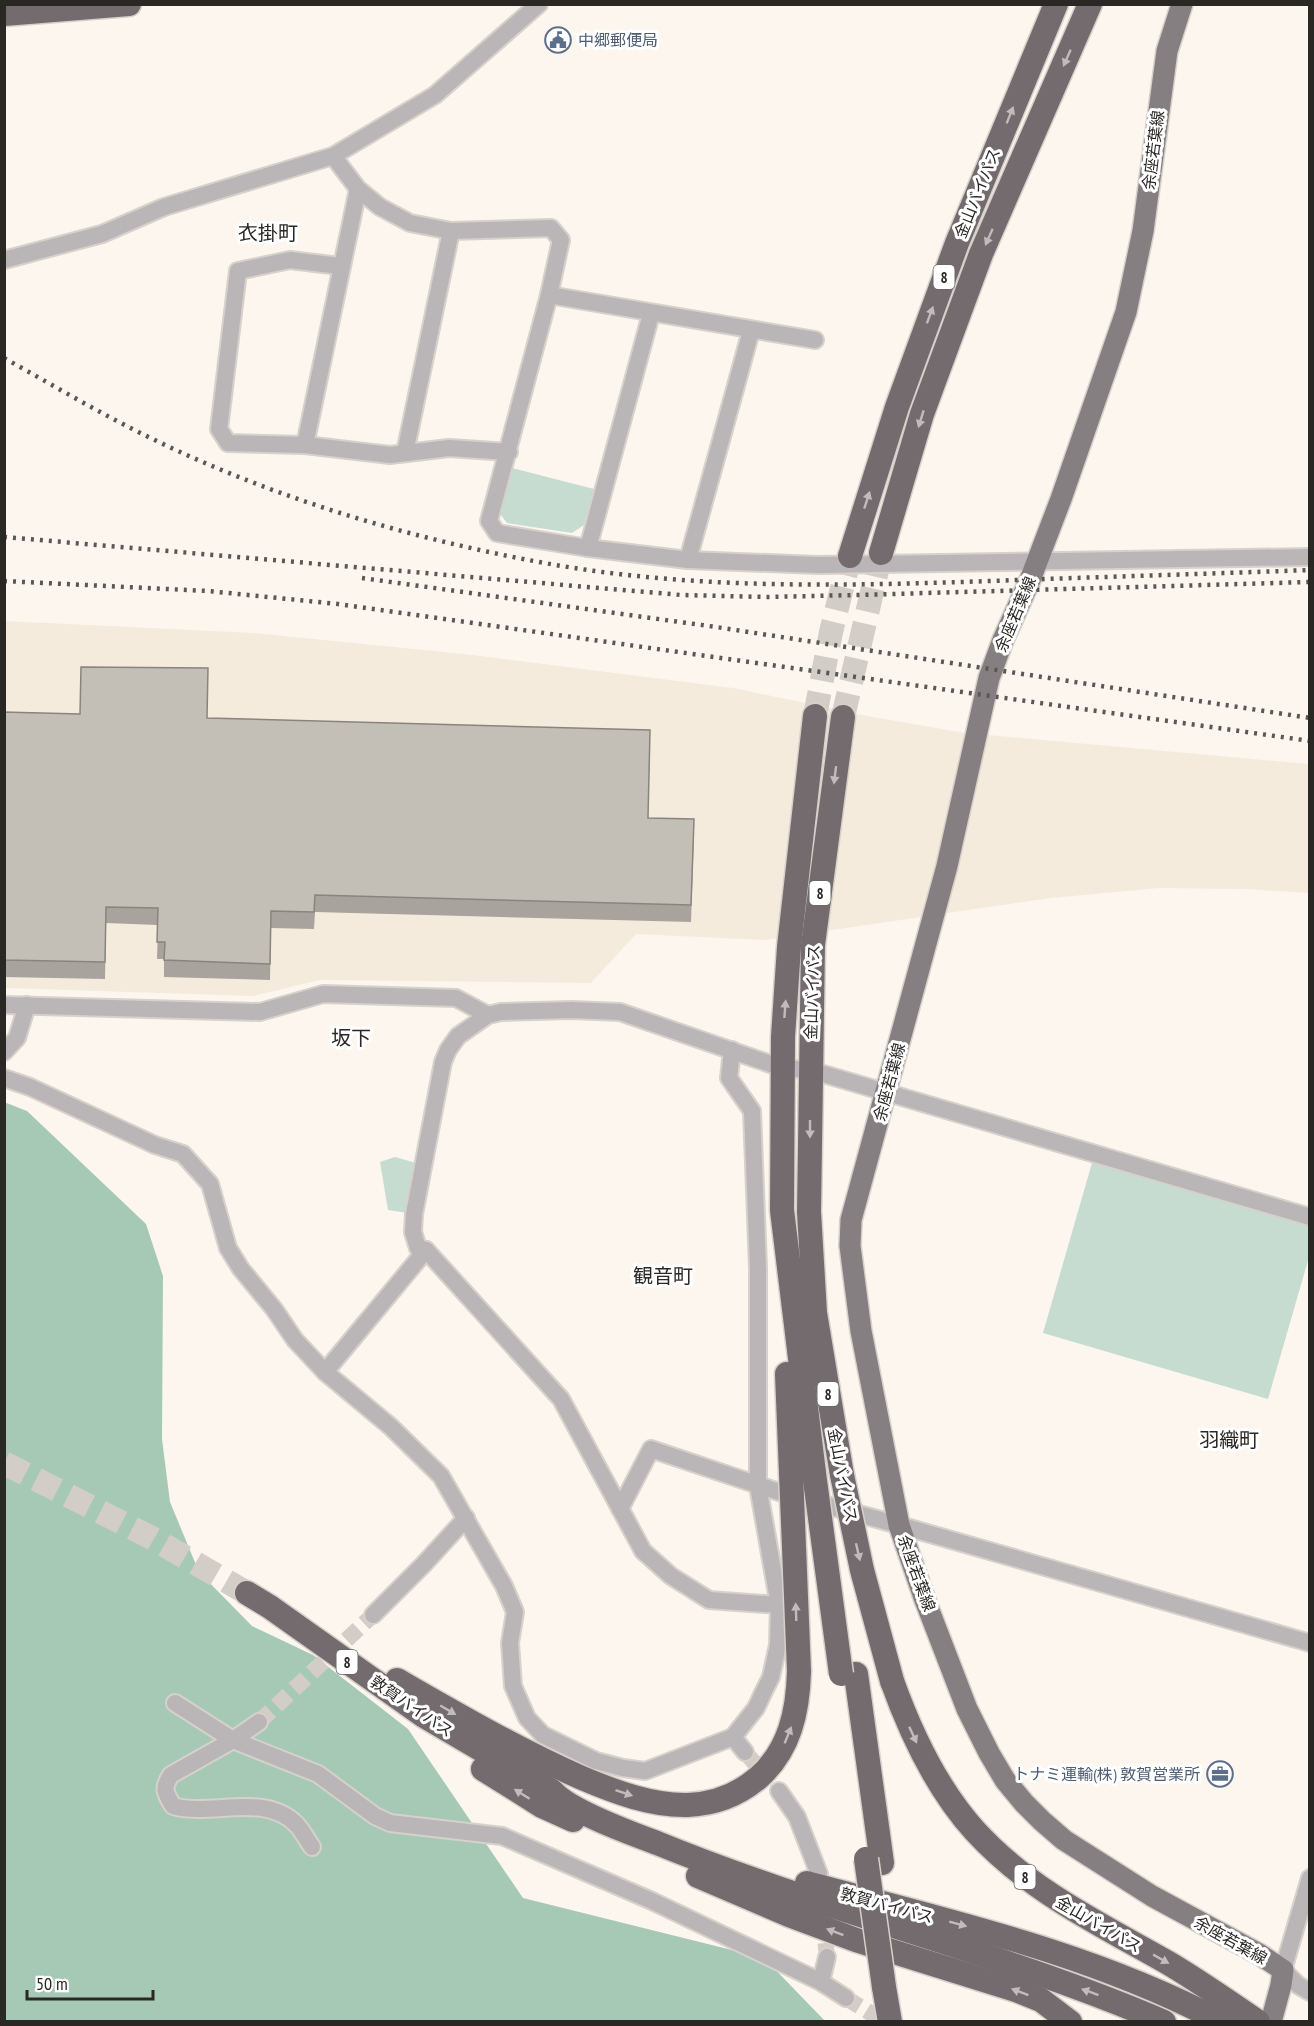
<svg xmlns="http://www.w3.org/2000/svg" width="1314" height="2026" viewBox="0 0 1314 2026" font-family="'PT Sans Narrow','Noto Sans JP',sans-serif">
	<style>
		.built { fill: #f4ebdc }
		.green { fill: #c6dcd0 }
		.forest { fill: #a6c9b6 }
		.lines { fill: none; stroke-linecap: round; stroke-linejoin: round }
		.minor-tunnel { stroke: #d2cdc6; stroke-width: 16; stroke-dasharray: 16 8; stroke-linecap: butt }
		.highway-tunnel { stroke: #d2cdc6; stroke-width: 24; stroke-dasharray: 24 12; stroke-linecap: butt }
		.minor-casing { stroke: #d6d1ca; stroke-width: 20 }
		.major-casing { stroke: #d6d1ca; stroke-width: 24 }
		.highway-casing { stroke: #d6d1ca; stroke-width: 27 }
		.minor { stroke: #bab6b8; stroke-width: 16 }
		.major { stroke: #867f82; stroke-width: 21 }
		.highway { stroke: #746b6f; stroke-width: 24 }
		.rail { stroke: #5a5853; stroke-width: 4.5; stroke-dasharray: 3 6; stroke-linecap: butt }
		.highway-bridge-casing { stroke: #d6d1ca; stroke-width: 27; stroke-linecap: butt }
		.highway-bridge { stroke: #746b6f; stroke-width: 24 }
		.wall { fill: #a8a39d }
		.building { fill: #c3beb6; stroke: #88857f; stroke-width: 1.5 }
		.oneway { fill: #c0bcbe }
		.labels { text-anchor: middle; dominant-baseline: central; stroke-width: 6; stroke-linejoin: round; paint-order: stroke }
		.shield { fill: #fff; stroke: #6a6866; stroke-width: 1.5 }
		.shield-label { font-size: 15px; font-weight: bold; fill: #2a2825 }
		.service-label { font-size: 16px; fill: #4e5e75; stroke: #fff; text-anchor: start }
		.street-label { font-size: 16px; fill: #2a2825; stroke: #fff }
		.quarter-label { font-size: 20px; fill: #2a2825; stroke: #fff }
	</style>
	<rect width="100%" height="100%" fill="#fcf6ee"/>
	<path class="built" d="M5 621 254 633 464 654 733 688 878 718 965 733 1309 764V893L1245 889 1159 888 1051 898 764 940 636 934 591 983 320 980 253 996 5 988Z"/>
	<g class="green">
		<path d="M512 468 594 489 584 525 572 533 507 523 500 514Z"/>
		<path d="M1094 1156 1309 1219V1257L1268 1399 1043 1333Z"/>
		<path d="M395 1157 416 1163 408 1213 388 1210 380 1162Z"/>
	</g>
	<path class="forest" d="M4 1102 27 1111 146 1224 163 1276 162 1439 170 1502 199 1572 252 1626 313 1655 408 1729 523 1898 764 1958 825 2021H5Z"/>
	<g class="lines">
		<g class="minor-tunnel">
			<path d="M259 1722 373 1615"/>
			<path d="M745 1752 779 1791"/>
			<path d="M823 1919 827 1957"/>
			<path d="M846 1998 885 2022"/>
		</g>
		<g class="highway-tunnel">
			<path d="M815 716 831 632 850 556"/>
			<path d="M843 717 881 553"/>
			<path d="M4 1463 152 1538 247 1593"/>
		</g>
		<g class="minor-casing">
			<g id="minor">
				<path d="M333 156 358 189 380 207 410 223 451 231 551 228 561 240 549 295 489 521 497 533 588 548 688 560 818 565 1310 557"/>
				<path d="M4 260 102 234 164 207 333 156 435 95 539 4"/>
				<path d="M340 266 290 260 238 271 219 429 228 443 305 445 390 455 449 448 509 452"/>
				<path d="M549 295 815 340"/>
				<path d="M305 445 358 189"/>
				<path d="M405 453 451 231"/>
				<path d="M588 548 651 314"/>
				<path d="M688 560 751 331"/>
				<path d="M4 1005 260 1012 323 994 456 998 488 1015"/>
				<path d="M4 1052 17 1038 27 1005"/>
				<path d="M4 1078 30 1087 155 1145 183 1154 210 1184 228 1248 241 1269 274 1309 295 1340 325 1372 391 1427 441 1476 504 1586 515 1612 510 1643 513 1686 527 1718 543 1735 596 1761 623 1768 645 1771 733 1737 756 1708 764 1691 771 1677 778 1645 779 1605 758 1486V1268L752 1111 729 1078 732 1050"/>
				<path d="M325 1372 426 1250"/>
				<path d="M620 1509 651 1449 785 1494 899 1525 1310 1643"/>
				<path d="M779 1605 709 1600 671 1576 643 1551 561 1399 426 1250 418 1248 413 1232 414 1214 443 1062 448 1050 458 1036 488 1015 501 1012 572 1010 620 1012 782 1068 810 1070 1310 1217"/>
				<path d="M373 1615 424 1564 466 1518"/>
				<path d="M175 1703 233 1740 318 1774 375 1816 390 1823 502 1836 652 1901 821 1982 846 1998"/>
				<path d="M259 1722 233 1740 171 1775C162 1788 165 1793 173 1806 212 1817 264 1792 296 1824 302 1830 307 1840 312 1847"/>
				<path d="M733 1737 745 1752"/>
				<path d="M779 1791 797 1817 819 1874"/>
				<path d="M1310 1878 1283 1970 1298 1985 1310 1992"/>
				<path d="M821 1982 827 1957"/>
			</g>
		</g>
		<g class="major-casing">
			<path id="major" d="M1182 4 1167 51 1143 231 1126 312 1061 499 1030 580 1003 640 989 678 947 866 851 1220 850 1246 861 1331 899 1525 925 1600 967 1709 989 1753 1005 1780 1024 1803 1042 1821 1064 1840 1152 1896 1259 1954 1283 1970 1281 1985 1271 2022"/>
		</g>
		<g class="highway-casing">
			<g id="highway">
				<path d="M4 14 129 4"/>
				<path d="M881 553 922 414 981 254 1090 4"/>
				<path d="M850 556 897 407 957 243 1056 4"/>
				<path d="M787 1374 791 1473"/>
				<path d="M814 1473 782 1210 783 1037 789 947 815 716"/>
				<path d="M842 1475 815 1313 809 1212 813 945 843 717"/>
				<path d="M247 1593 270 1607 424 1716 552 1791C569 1811 630 1833 657 1843 823 1911 999 1951 1164 2022"/>
				<path d="M856 1674 882 1863"/>
				<path d="M397 1680C458 1715 518 1750 582 1778 615 1792 652 1806 688 1805 714 1804 738 1795 758 1778 790 1750 798 1711 799 1671"/>
				<path d="M892 1681C911 1734 936 1788 975 1831 1031 1892 1100 1924 1170 1964 1200 1982 1229 2002 1258 2022"/>
				<path d="M483 1769 542 1806 573 1820"/>
				<path d="M698 1876 789 1915 856 1940 1016 1990 1041 2000 1070 2022"/>
				<path d="M807 1883C948 1921 1092 1953 1222 2022"/>
				<path d="M884 1987 890 2022"/>
			</g>
		</g>
		<use href="#minor" class="minor"/>
		<use href="#major" class="major"/>
		<use href="#highway" class="highway"/>
		<g class="rail">
			<path d="M4 358C42 379 79 401 117 421 248 490 393 535 539 562 689 590 840 586 991 581 1097 577 1203 574 1310 570"/>
			<path d="M4 537 681 595 767 597 857 595 1310 582"/>
			<path d="M362 578 716 627 1310 718"/>
			<path d="M4 581 208 591 338 604 1310 741"/>
		</g>
		<g class="highway-bridge-casing">
			<g id="highway-bridge">
				<path d="M791 1473 799 1671"/>
				<path d="M814 1473 841 1674"/>
				<path d="M842 1475 862 1570 892 1681"/>
				<path d="M866 1859 884 1987"/>
			</g>
		</g>
		<use href="#highway-bridge" class="highway-bridge"/>
	</g>
	<path class="wall" d="M4 712 207 718 650 746 648 818 694 836 691 922 315 912 314 929 271 928 270 980 164 977V959H157L158 925 106 923 105 979 4 977Z"/>
	<path class="building" d="M81 667 208 668 207 718 650 730 648 818 694 819 691 905 315 895 314 912 271 911 270 964 164 960 165 942H157L158 908 106 907 105 962 4 960V712L80 714Z"/>
	<defs><path id="oneway-solid" d="M-6-.8H1V-3.2L6.5 0L1 3.2V.8H-6Z" transform="scale(1.5)"/></defs>
	<g class="oneway">
		<use href="#oneway-solid" transform="translate(1067 58) rotate(114)"/>
		<use href="#oneway-solid" transform="translate(1010 115) rotate(-68)"/>
		<use href="#oneway-solid" transform="translate(989 237) rotate(114)"/>
		<use href="#oneway-solid" transform="translate(930 315) rotate(-70)"/>
		<use href="#oneway-solid" transform="translate(921 419) rotate(107)"/>
		<use href="#oneway-solid" transform="translate(867 500) rotate(-72)"/>
		<use href="#oneway-solid" transform="translate(835 775) rotate(97)"/>
		<use href="#oneway-solid" transform="translate(785 1009) rotate(-86)"/>
		<use href="#oneway-solid" transform="translate(810 1129) rotate(90)"/>
		<use href="#oneway-solid" transform="translate(858 1552) rotate(77)"/>
		<use href="#oneway-solid" transform="translate(796 1612) rotate(-92)"/>
		<use href="#oneway-solid" transform="translate(448 1710) rotate(30)"/>
		<use href="#oneway-solid" transform="translate(788 1735) rotate(-68)"/>
		<use href="#oneway-solid" transform="translate(913 1735) rotate(65)"/>
		<use href="#oneway-solid" transform="translate(624 1793) rotate(18)"/>
		<use href="#oneway-solid" transform="translate(522 1794) rotate(-148)"/>
		<use href="#oneway-solid" transform="translate(958 1924) rotate(15)"/>
		<use href="#oneway-solid" transform="translate(835 1932) rotate(-159)"/>
		<use href="#oneway-solid" transform="translate(1161 1959) rotate(29)"/>
		<use href="#oneway-solid" transform="translate(1020 1992) rotate(-159)"/>
		<use href="#oneway-solid" transform="translate(1090 1992) rotate(-160)"/>
	</g>
	<defs>
		<g id="civic-ring" transform="scale(1.35)"><circle r="9.5" fill="#fff" stroke="#5c6f8a" stroke-width="1.5"/><path d="M-.6-6.5H3V-4.5H.6V-3L4-1V1h2V6H-6V1h2V-1L-.6-3ZM-1.2 2.5V6h2.4V2.5Z" fill="#5c6f8a"/></g>
		<g id="office-ring" transform="scale(1.35)"><circle r="9.5" fill="#fff" stroke="#5c6f8a" stroke-width="1.5"/><path d="M-6-3h4V-5.5h4V-3h4V5H-6ZM-1-4.5V-3h2v-1.5ZM-6 0V1H6V0Z" fill="#5c6f8a"/></g>
	</defs>
	<g fill-rule="evenodd">
		<use href="#civic-ring" x="558" y="40"/>
		<use href="#office-ring" x="1220" y="1774"/>
	</g>
	<g class="labels">
		<g class="shield">
			<rect x="933.5" y="265" width="21" height="24" rx="4.5"/>
			<rect x="809.5" y="881" width="21" height="24" rx="4.5"/>
			<rect x="817.5" y="1382" width="21" height="24" rx="4.5"/>
			<rect x="336.5" y="1650" width="21" height="24" rx="4.5"/>
			<rect x="1014.5" y="1865" width="21" height="24" rx="4.5"/>
		</g>
		<g class="shield-label">
			<text x="944" y="277">8</text>
			<text x="820" y="893">8</text>
			<text x="828" y="1394">8</text>
			<text x="347" y="1662">8</text>
			<text x="1025" y="1877">8</text>
		</g>
		<g class="service-label">
			<text x="578" y="40">中郷郵便局</text>
			<text x="1200" y="1774" text-anchor="end">トナミ運輸(株) 敦賀営業所</text>
		</g>
		<g class="street-label">
			<text transform="translate(1153 150) rotate(-83)">余座若葉線</text>
			<text transform="translate(977 193) rotate(-68)">金山バイパス</text>
			<text transform="translate(1015 614) rotate(-67)">余座若葉線</text>
			<text transform="translate(812 992) rotate(-88)">金山バイパス</text>
			<text transform="translate(889 1082) rotate(-75)">余座若葉線</text>
			<text transform="translate(843 1475) rotate(79)">金山バイパス</text>
			<text transform="translate(917 1573) rotate(70)">余座若葉線</text>
			<text transform="translate(412 1706) rotate(34)">敦賀バイパス</text>
			<text transform="translate(887 1905) rotate(15)">敦賀バイパス</text>
			<text transform="translate(1099 1924) rotate(30)">金山バイパス</text>
			<text transform="translate(1231 1940) rotate(29)">余座若葉線</text>
		</g>
		<g class="quarter-label">
			<text x="268" y="233">衣掛町</text>
			<text x="351" y="1038">坂下</text>
			<text x="663" y="1276">観音町</text>
			<text x="1229" y="1440">羽織町</text>
		</g>
	</g>
	<rect width="1314" height="2026" fill="none" stroke="#2a2825" stroke-width="12"/>
	<path d="M27 1990v9h126v-9" fill="none" stroke="#2a2825" stroke-width="3"/>
	<text x="36" y="1990" font-size="18" fill="#2a2825" stroke="#ffffff" stroke-width="4.5" paint-order="stroke">50 m</text>
</svg>
